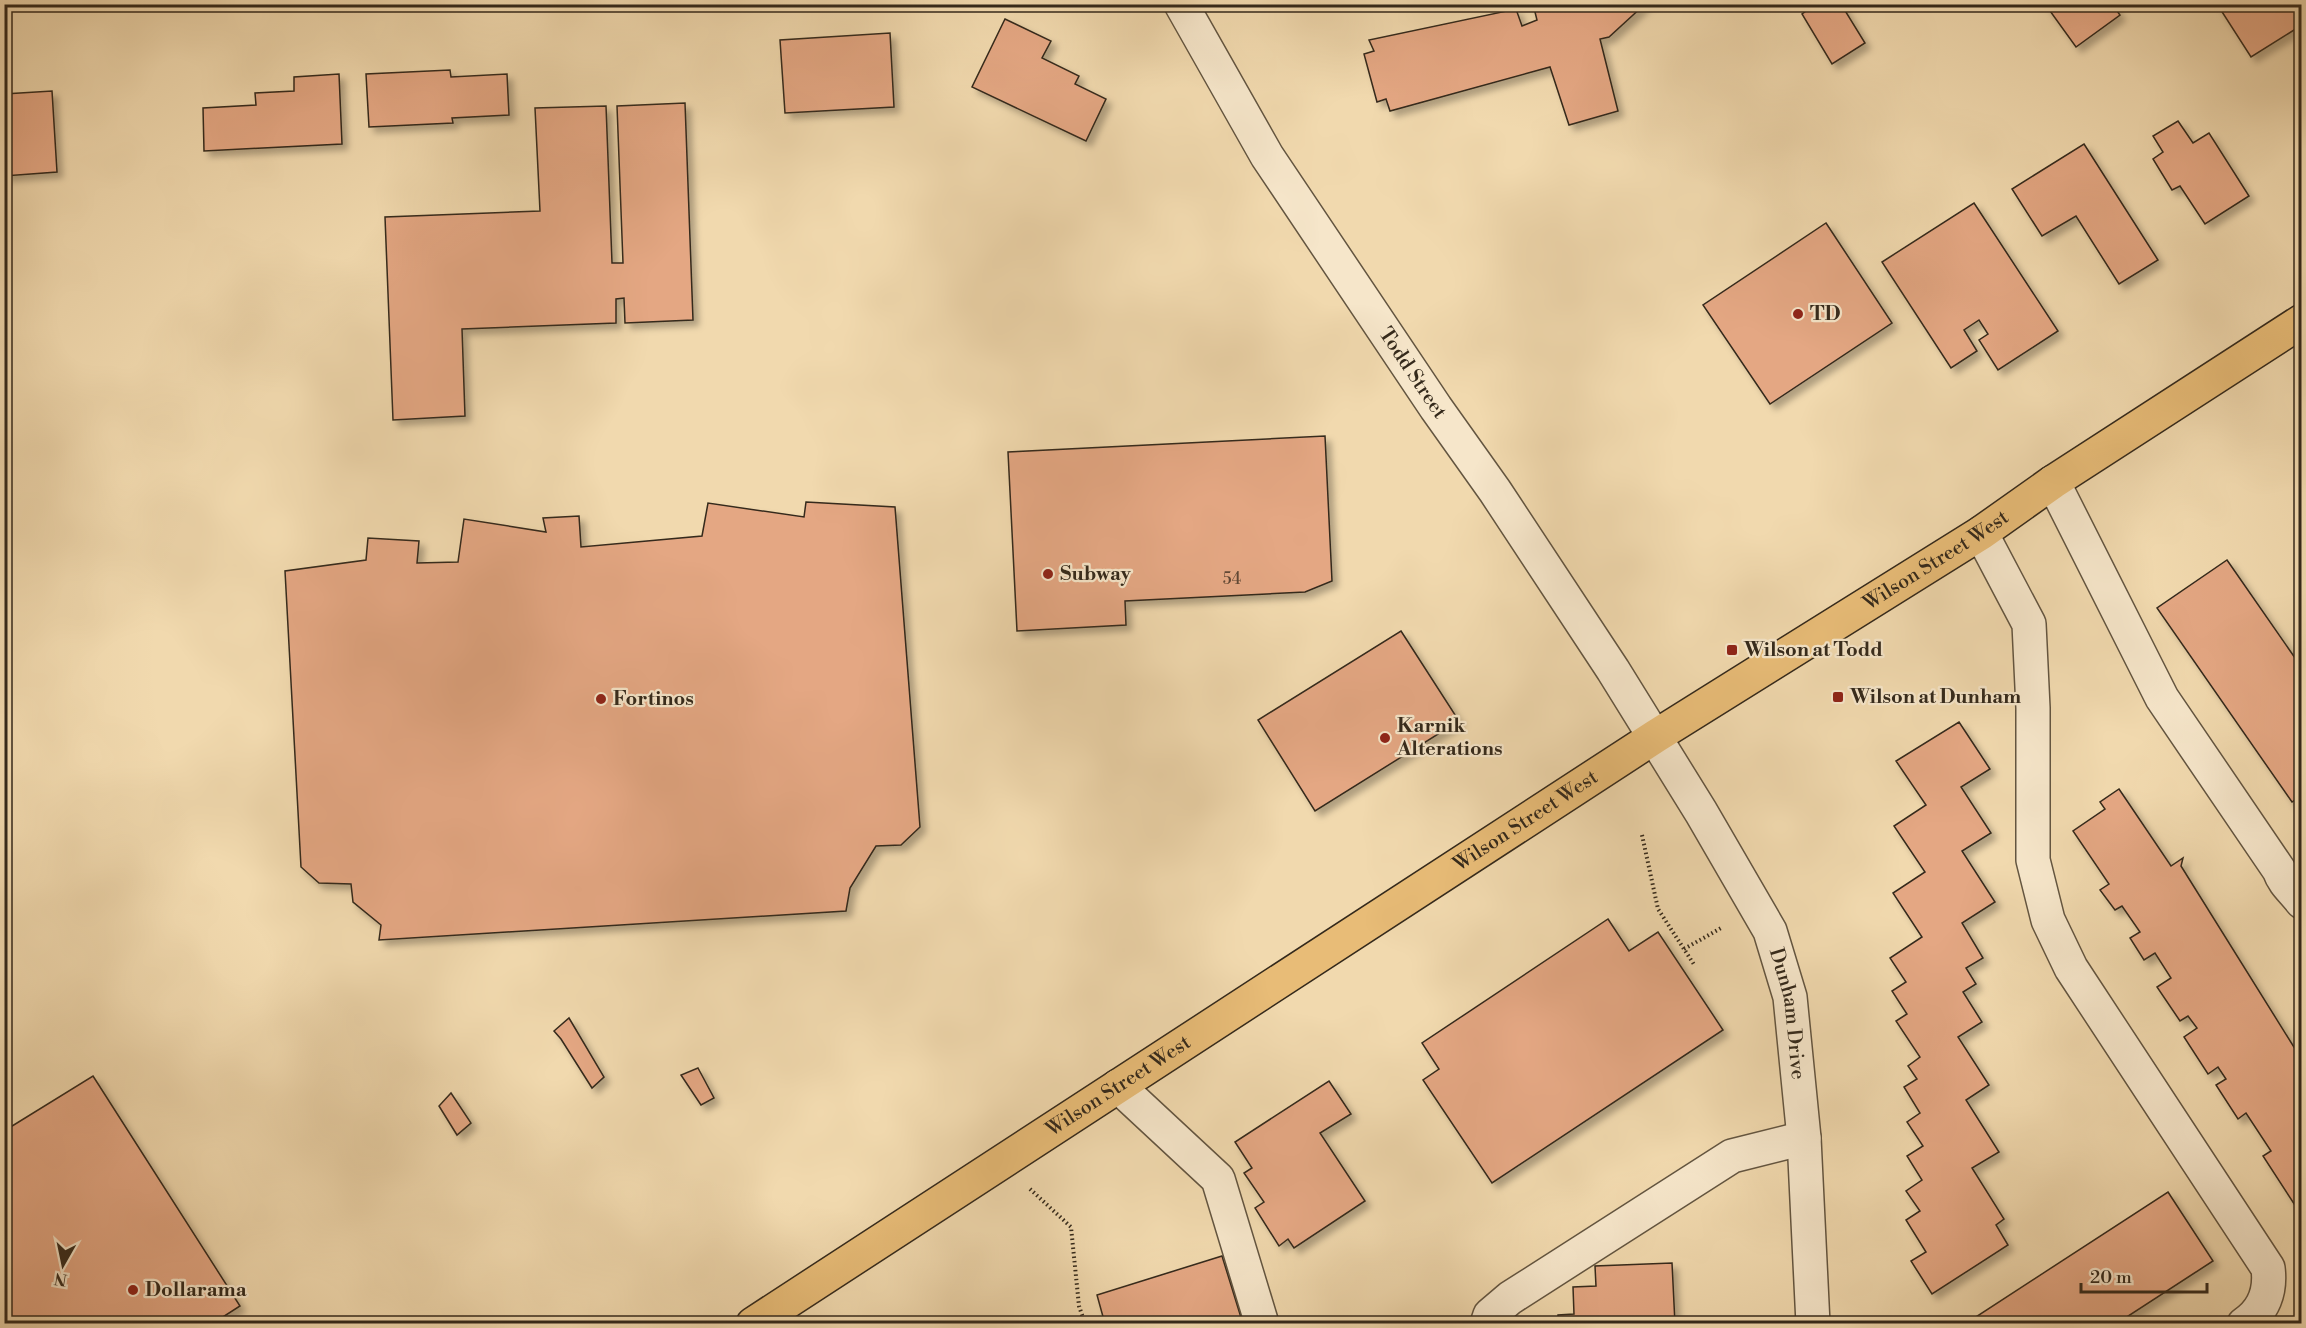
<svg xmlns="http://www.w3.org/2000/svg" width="2306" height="1328" viewBox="0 0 2306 1328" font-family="'Libre Bodoni',serif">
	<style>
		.building { fill: #e4a783; stroke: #34291b; stroke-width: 1.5; filter: url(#shadow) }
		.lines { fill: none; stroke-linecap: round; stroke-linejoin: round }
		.minor-casing { stroke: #635540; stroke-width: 36 }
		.major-casing { stroke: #34291b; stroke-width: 36 }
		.path { stroke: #34291b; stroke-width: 4; stroke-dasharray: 1.5 3; stroke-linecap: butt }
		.minor { stroke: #f6e6ca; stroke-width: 33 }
		.major { stroke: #e8bc77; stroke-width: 33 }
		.poi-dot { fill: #8f2418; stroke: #f6e6ca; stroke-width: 2 }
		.labels { text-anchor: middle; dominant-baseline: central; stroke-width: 4.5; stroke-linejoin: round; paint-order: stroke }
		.number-label { font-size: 16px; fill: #604835 }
		.poi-label { font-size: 20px; font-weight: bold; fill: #34291b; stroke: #f6e6ca; text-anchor: start }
		.street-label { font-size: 20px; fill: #34291b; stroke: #f6e6ca }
	</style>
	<defs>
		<filter id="shadow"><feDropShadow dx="5.5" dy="5.5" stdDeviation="3" flood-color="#0004"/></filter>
	</defs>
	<rect width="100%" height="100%" fill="#f1d9ae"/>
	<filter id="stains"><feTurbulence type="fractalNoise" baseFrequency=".00333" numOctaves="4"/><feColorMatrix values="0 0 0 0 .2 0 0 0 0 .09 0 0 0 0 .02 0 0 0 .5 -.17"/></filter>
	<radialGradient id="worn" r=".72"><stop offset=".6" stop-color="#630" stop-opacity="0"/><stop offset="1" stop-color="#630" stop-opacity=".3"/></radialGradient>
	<g class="building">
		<path d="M1533 4H1645L1609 37 1600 39 1618 111 1569 125 1550 67 1390 111 1386 99 1377 102 1364 54 1374 51 1369 40 1516 9 1522 26 1537 20Z"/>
		<path d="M1816 4H1841L1865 43 1832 64 1802 14Z"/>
		<path d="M2045 4H2112L2120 15 2076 47Z"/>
		<path d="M2217 4H2302V25L2251 57Z"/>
		<path d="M1005 19 1051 41 1042 58 1079 76 1075 84 1106 99 1086 141 972 87Z"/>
		<path d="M890 33 894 107 785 113 780 40Z"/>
		<path d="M450 70 451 77 507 74 509 115 452 118 453 123 369 127 366 74Z"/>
		<path d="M339 74 342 144 204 151 203 108 256 105 255 93 294 91V77Z"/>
		<path d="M52 91 57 172 4 176V94Z"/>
		<path d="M685 103 693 320 625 323 624 298 616 299V323L462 329 465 416 393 420 385 217 540 211 535 108 606 106 612 263H623L617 106Z"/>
		<path d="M2178 121 2193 143 2209 133 2249 196 2205 224 2180 186 2172 190 2153 159 2163 152 2153 136Z"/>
		<path d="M2084 144 2158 260 2119 284 2076 216 2042 236 2012 189Z"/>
		<path d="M1974 203 2058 331 1998 370 1979 340 1988 334 1979 320 1964 330 1977 351 1951 368 1882 262Z"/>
		<path d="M1826 223 1892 323 1770 404 1703 305Z"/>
		<path d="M1325 436 1332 581 1305 592 1125 601 1126 625 1017 631 1008 452Z"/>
		<path d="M806 502 895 507 920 827 901 845 876 846 850 888 846 911 379 940 381 925 353 902 351 884 319 883 301 867 285 571 366 560 368 538 419 541 417 563 458 562 464 519 546 532 543 518 579 516 581 547 702 536 708 503 804 517Z"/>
		<path d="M2227 560 2302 668V795L2292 802 2157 608Z"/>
		<path d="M1401 631 1459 721 1315 811 1258 720Z"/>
		<path d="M1959 722 1990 769 1961 787 1991 833 1962 851 1995 902 1962 923 1983 958 1966 968 1976 984 1963 992 1982 1022 1958 1037 1989 1085 1966 1100 1999 1152 1972 1168 2004 1219 1996 1225 2008 1245 1932 1294 1911 1261 1926 1252 1906 1220 1920 1211 1906 1191 1922 1180 1907 1156 1923 1146 1907 1122 1920 1113 1904 1087 1917 1079 1908 1066 1920 1057 1896 1021 1907 1014 1892 991 1906 982 1890 958 1922 937 1893 893 1925 872 1894 826 1926 805 1896 761Z"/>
		<path d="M2119 789 2171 866 2183 858 2181 866 2302 1060V1216L2263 1156 2271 1151 2246 1113 2238 1119 2216 1085 2226 1079 2218 1067 2208 1074 2184 1037 2197 1028 2188 1016 2180 1021 2157 987 2171 978 2155 953 2144 960 2130 938 2140 932 2122 906 2115 910 2100 890 2109 884 2073 831 2105 809 2100 802Z"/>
		<path d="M1608 919 1629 951 1658 932 1723 1030 1492 1183 1423 1080 1439 1069 1422 1043Z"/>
		<path d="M569 1018 604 1077 592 1088 561 1039 554 1031Z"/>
		<path d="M698 1068 714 1098 701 1105 681 1075Z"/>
		<path d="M93 1076 240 1306 212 1324H4V1131Z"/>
		<path d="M1329 1081 1351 1114 1320 1133 1365 1201 1294 1248 1288 1239 1279 1246 1255 1208 1264 1202 1244 1173 1252 1168 1235 1142Z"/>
		<path d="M451 1093 471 1123 457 1135 439 1106Z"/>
		<path d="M2168 1192 2213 1261 2116 1324H1965Z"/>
		<path d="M1222 1256 1243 1324H1105L1097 1295Z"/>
		<path d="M1672 1263 1675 1324H1558V1315L1574 1314 1573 1287 1596 1286 1595 1266Z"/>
	</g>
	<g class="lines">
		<g class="minor-casing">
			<g id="minor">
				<path id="s1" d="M1181 4 1267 156 1436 408 1495 491 1613 670 1701 812 1770 931 1790 997 1804 1138 1813 1324"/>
				<path d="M2053 482 2162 698 2279 870C2284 884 2293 890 2302 902"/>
				<path d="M1981 533 2029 624 2033 708V860L2048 920 2071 968 2268 1268C2271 1291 2264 1311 2244 1324"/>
				<path d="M1118 1086 1218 1179 1262 1324"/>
				<path d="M1487 1324 1490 1315 1510 1298 1732 1156 1804 1138"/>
			</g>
		</g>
		<g class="major-casing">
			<g id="major">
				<path id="s2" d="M753 1324 1656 736 1981 533 2053 482 2302 321"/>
			</g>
		</g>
		<g class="path">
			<path d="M1642 835 1658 909 1695 966"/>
			<path d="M1684 949 1723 927"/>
			<path d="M1030 1189 1071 1227 1079 1306 1085 1324"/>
		</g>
		<use href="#minor" class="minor"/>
		<use href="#major" class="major"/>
	</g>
	<g class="poi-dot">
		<circle cx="1798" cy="314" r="6"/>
		<circle cx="1048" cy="574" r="6"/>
		<rect x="1726" y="644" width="12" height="12" rx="3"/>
		<rect x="1832" y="691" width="12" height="12" rx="3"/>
		<circle cx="601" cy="699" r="6"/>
		<circle cx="1385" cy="738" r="6"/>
		<circle cx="133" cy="1290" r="6"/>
	</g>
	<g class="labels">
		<g class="number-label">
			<text x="1232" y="579">54</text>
		</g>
		<g class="poi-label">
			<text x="1810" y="314">TD</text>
			<text x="1060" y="574">Subway</text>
			<text x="1744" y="650">Wilson at Todd</text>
			<text x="1850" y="697">Wilson at Dunham</text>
			<text x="613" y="699">Fortinos</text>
			<text x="1397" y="726">Karnik<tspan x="1397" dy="23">Alterations</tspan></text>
			<text x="145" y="1290">Dollarama</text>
		</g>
		<g class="street-label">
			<text stroke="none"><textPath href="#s1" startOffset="436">Todd Street</textPath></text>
			<text stroke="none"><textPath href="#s2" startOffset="1408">Wilson Street West</textPath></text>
			<text stroke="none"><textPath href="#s2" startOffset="922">Wilson Street West</textPath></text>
			<text stroke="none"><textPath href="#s1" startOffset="1184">Dunham Drive</textPath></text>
			<text stroke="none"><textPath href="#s2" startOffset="436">Wilson Street West</textPath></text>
		</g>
	</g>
	<rect width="2306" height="1328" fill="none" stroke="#f1d9ae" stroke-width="24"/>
	<rect x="6" y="6" width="2294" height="1316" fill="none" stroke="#34291b" stroke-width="3"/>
	<rect x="12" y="12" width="2282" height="1304" fill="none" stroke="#34291b" stroke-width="1.5"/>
	<g transform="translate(63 1265) rotate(189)" stroke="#f6e6ca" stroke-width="4.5" paint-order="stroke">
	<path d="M0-4.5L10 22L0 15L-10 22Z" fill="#34291b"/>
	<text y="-9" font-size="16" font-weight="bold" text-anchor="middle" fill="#34291b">N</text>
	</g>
	<path d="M2081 1283v9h126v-9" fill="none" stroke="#34291b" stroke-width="3"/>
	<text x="2090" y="1283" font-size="18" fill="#34291b" stroke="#f6e6ca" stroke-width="4.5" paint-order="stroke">20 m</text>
	<rect width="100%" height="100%" filter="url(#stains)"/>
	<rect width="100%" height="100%" fill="url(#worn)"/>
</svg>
